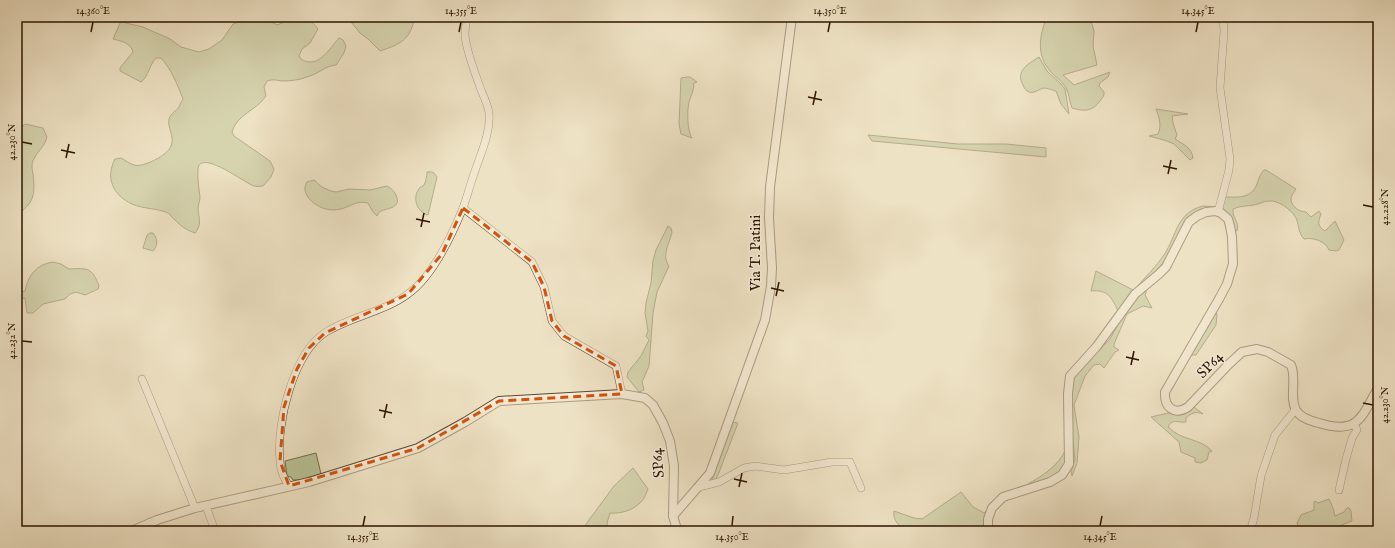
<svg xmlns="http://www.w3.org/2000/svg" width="1395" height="548" viewBox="0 0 1395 548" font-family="'IM FELL English',serif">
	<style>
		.green { fill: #b8c395; stroke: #726b4a }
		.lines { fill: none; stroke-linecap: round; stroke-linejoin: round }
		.minor-casing { stroke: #5d4731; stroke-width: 8 }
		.tertiary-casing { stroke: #5d4731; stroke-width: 10 }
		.minor { stroke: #f4ecd9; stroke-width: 7 }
		.tertiary { stroke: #f4ecd9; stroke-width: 8 }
		.marked { fill: none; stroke: #d5520b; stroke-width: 3; stroke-dasharray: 8 5; stroke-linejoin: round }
		.ticks { fill: none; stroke: #2d1300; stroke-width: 1.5 }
		.labels { text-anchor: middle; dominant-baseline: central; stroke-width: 3; stroke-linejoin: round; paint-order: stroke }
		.street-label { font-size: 15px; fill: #2d1300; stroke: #f4ecd9 }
		.neatline { fill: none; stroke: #2d1300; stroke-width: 1.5 }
		.ticks-label { font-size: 10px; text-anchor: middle; fill: #2d1300 }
	</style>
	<rect width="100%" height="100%" fill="#eee2c4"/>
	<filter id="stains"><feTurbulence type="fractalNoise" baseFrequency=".005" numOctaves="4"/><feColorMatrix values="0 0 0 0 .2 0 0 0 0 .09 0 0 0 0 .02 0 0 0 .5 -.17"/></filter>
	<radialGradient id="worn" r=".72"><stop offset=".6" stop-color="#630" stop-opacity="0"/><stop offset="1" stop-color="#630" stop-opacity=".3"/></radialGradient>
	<g class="green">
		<path d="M249 17H266L268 20 277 25C294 18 306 12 318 29L310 43 302 49 299 56 301 59C303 60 306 62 310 62 321 63 332 46 339 38L343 40 346 46 344 53 336 65C325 66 318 74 307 77 300 80 290 81 282 81 276 80 273 79 267 81L264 87 266 96C256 111 237 114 232 132L234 136 270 161 274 169 271 177 263 186C260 186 256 187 254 186 246 184 200 148 198 169 197 178 199 188 200 197 200 201 198 205 198 209 199 218 202 225 195 233 186 230 181 226 175 220 172 218 170 214 168 213 157 208 143 209 132 204 113 195 105 178 115 159L121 158C125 160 130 164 134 165 143 168 168 155 171 146 175 136 167 128 169 119 171 113 176 111 179 107 180 104 182 101 183 99 177 84 172 70 161 58H156C149 65 149 76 141 82L120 71V68L133 52C131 43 121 41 113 39L121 21 126 23 143 27 170 39 181 47 199 52 209 49 222 40 233 24 243 21Z"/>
		<path d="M354 17H415C410 40 401 44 380 51L368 39 360 33 351 22Z"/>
		<path d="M1047 17H1081L1089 19 1092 24 1094 31 1093 46 1097 65 1063 75 1074 85 1110 72 1108 77 1100 83 1099 86 1104 92V95C1095 110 1088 113 1072 108 1069 100 1069 91 1064 85 1061 80 1055 77 1051 72 1036 56 1039 36 1047 17Z"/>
		<path d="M1039 57 1047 71 1061 84 1065 89 1069 114 1061 104 1056 91C1052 90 1047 88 1044 88 1039 89 1034 94 1029 92 1026 91 1024 88 1023 85 1015 71 1028 64 1039 57Z"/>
		<path d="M687 77H690L697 82 694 83C694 91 691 95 689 102 687 111 687 130 692 138L681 134 679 124 681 78Z"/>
		<path d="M1156 109 1188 114 1172 116 1173 123 1177 135 1175 139C1183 144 1192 148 1193 158L1190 160 1174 144 1167 141 1149 136 1158 134C1162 126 1159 116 1156 109Z"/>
		<path d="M25 124 43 128 47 137C44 148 38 150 34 159 31 163 32 169 33 174 35 190 35 201 22 211H17V130Z"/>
		<path d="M868 135 958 144H1006L1046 148V157L872 141Z"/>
		<path d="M1264 170H1266L1296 189C1294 192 1291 196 1291 199 1291 207 1300 212 1306 212L1311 217 1319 211 1321 214C1318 222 1317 226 1325 231L1335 221 1344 240 1339 250 1336 251 1329 250C1326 241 1312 237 1304 239 1298 233 1299 223 1295 216 1290 209 1278 200 1269 201 1264 201 1259 204 1254 205 1247 206 1239 206 1233 209 1232 218 1240 222 1237 231L1234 230 1222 208 1225 197C1239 197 1251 199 1257 184 1259 179 1260 174 1264 170Z"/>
		<path d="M427 172C432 171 435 173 437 177L428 215C417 212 412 198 419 189 421 185 421 188 424 185 426 181 427 176 427 172Z"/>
		<path d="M314 180 322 187 331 191 336 192 349 189 370 190 387 186C391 188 394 191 396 195 402 208 388 208 381 211 379 212 378 214 377 216L373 212 368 203C356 201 355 204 344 208 331 213 316 208 308 197 304 191 304 187 307 182Z"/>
		<path d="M1203 206 1217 207 1201 209 1191 216 1162 264 1151 277 1136 288C1145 277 1156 267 1164 255 1177 235 1176 213 1203 206Z"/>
		<path d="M668 226 671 228 672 232C670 242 661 256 669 266L657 292 653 313 649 366 642 382 644 390 639 392 627 377 628 372 641 356 649 340 646 336 648 331 645 313 646 303 651 283 653 261 656 250Z"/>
		<path d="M150 233H153C158 239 158 245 153 251L143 248 147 235Z"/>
		<path d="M53 262 61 264 69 269C87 268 92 267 99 286L98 289 85 295 76 292 70 294 65 299 43 304 33 313H27L25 298 17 299V293L25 291C28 275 37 264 53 262Z"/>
		<path d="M1096 271 1133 290 1118 311C1112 298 1108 289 1091 291Z"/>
		<path d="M1148 287 1145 295 1152 308 1143 306 1127 314 1114 344V347L1119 350 1115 352 1104 368 1100 364 1094 365 1085 376 1074 405 1079 437 1077 463 1072 476 1071 472 1075 459 1069 407 1072 378 1110 339 1124 314 1137 298Z"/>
		<path d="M1215 309 1217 315 1216 325 1196 355H1190Z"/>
		<path d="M1194 407 1203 414C1196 411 1191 413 1186 418V422C1178 423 1172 418 1168 427 1182 441 1200 438 1212 451L1209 452 1207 460 1201 463 1195 462V458L1181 452 1179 442 1151 417 1168 413 1178 415 1184 414Z"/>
		<path d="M733 422 738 423 718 475 715 480H712Z"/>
		<path d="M1067 446 1068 458 1061 473 1054 477 1018 490C1037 478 1059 469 1067 446Z"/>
		<path d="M316 453 321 474 299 480H293L291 477 287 476 285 461Z"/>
		<path d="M633 468 648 489C646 493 645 498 642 501 634 510 621 514 610 513L607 523 608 531H581L614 486Z"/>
		<path d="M961 492 973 507 984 513 987 510 984 531H924L915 526C906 535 892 523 894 511L914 518 922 519Z"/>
		<path d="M1329 499 1333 508 1335 516 1344 512 1347 508H1349L1351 511 1352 521 1339 526 1335 527 1332 531H1300L1297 523 1301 515 1314 510V502L1315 501 1318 503Z"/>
	</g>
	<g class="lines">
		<g class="minor-casing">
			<g id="minor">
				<path d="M463 208 532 262 544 287 552 321 564 336 616 366 622 394"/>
				<path d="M1218 212 1229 170 1230 159 1220 88 1224 31 1223 17"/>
				<path d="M142 379 195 508"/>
				<path d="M289 486C284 478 280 471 280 461 276 424 293 353 326 332 352 316 384 312 408 294 432 277 452 235 463 208 467 197 470 185 474 174 480 155 491 133 489 113 488 105 484 97 481 90 476 75 466 51 465 35 465 29 466 23 467 17"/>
				<path d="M699 487 719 482 744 468 755 466 784 470 832 462H850L861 488"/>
				<path d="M1339 490 1346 459 1352 438 1357 430 1354 424"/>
				<path d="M206 506 215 531"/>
				<path d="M1250 531 1254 518 1261 476 1275 435 1295 410"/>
			</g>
		</g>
		<g class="tertiary-casing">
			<g id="tertiary">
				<path d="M673 516 710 473 765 320 771 286 772 268 769 218 770 187 792 17"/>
				<path d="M131 531 157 520 195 508 309 482 418 448 465 422 499 401 622 394 645 398 653 405 663 423 670 441 674 466 673 516 676 526 679 531"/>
				<path d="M988 531V519L992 508 1003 497 1050 482 1062 475 1069 464 1068 394 1070 376 1097 346 1135 294 1159 274 1166 267 1189 222 1197 216 1206 212 1216 211 1221 213 1228 219 1230 226 1232 237 1233 264 1227 284 1219 299 1165 392C1164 407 1174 416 1188 407L1229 364 1242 352 1257 349 1268 352 1291 365C1297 379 1289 398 1296 410 1300 418 1311 421 1319 423 1358 435 1361 418 1378 388"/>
			</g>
		</g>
		<use href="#minor" class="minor"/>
		<use href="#tertiary" class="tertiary"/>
	</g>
	<path d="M0 0H1395V548H0ZM463 208 532 262 544 287 552 321 564 336 616 366 622 394 499 401 418 448 289 486 280 461 284 407 297 369 309 348 325 333 408 294 442 254Z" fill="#eee2c4" fill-opacity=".55" fill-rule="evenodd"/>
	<path class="marked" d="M463 208 532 262 544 287 552 321 564 336 616 366 622 394 499 401 418 448 289 486 280 461 284 407 297 369 309 348 325 333 408 294 442 254Z"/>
	<path class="ticks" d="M91 32 93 22M459 32 461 22M828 32 830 22M1196 32 1198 22M808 97 822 100M813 105 816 91M22 142 32 144M61 150 75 153M66 158 69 144M1163 166 1177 169M1168 174 1171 160M1363 205 1373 207M416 219 430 222M421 227 424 213M771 288 784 291M776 296 779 282M22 341 32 342M1126 357 1139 360M1131 365 1134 351M1363 403 1373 405M379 410 392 413M384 418 387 404M734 479 747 482M739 487 742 473M363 526 365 516M732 526 733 516M1100 526 1102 516"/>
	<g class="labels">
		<g class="street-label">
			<text transform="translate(755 253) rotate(-90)">Via T. Patini</text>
			<text transform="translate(1210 365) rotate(-46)">SP64</text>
			<text transform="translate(658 463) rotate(-96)">SP64</text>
		</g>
	</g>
	<rect width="1395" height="548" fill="none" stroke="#eee2c4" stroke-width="44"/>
	<rect x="22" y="22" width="1351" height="504" class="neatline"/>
	<g class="ticks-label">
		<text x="93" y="14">14.360°E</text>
		<text x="461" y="14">14.355°E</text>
		<text x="830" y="14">14.350°E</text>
		<text x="1198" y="14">14.345°E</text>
		<text transform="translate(11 142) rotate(-90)" y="4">42.230°N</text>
		<text transform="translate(1384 207) rotate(-90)" y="4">42.228°N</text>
		<text transform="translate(11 341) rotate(-90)" y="4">42.232°N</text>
		<text transform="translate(1384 405) rotate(-90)" y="4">42.230°N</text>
		<text x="363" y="540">14.355°E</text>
		<text x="732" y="540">14.350°E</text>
		<text x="1100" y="540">14.345°E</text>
	</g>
	<rect width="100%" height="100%" filter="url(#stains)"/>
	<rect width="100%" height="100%" fill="url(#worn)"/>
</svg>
